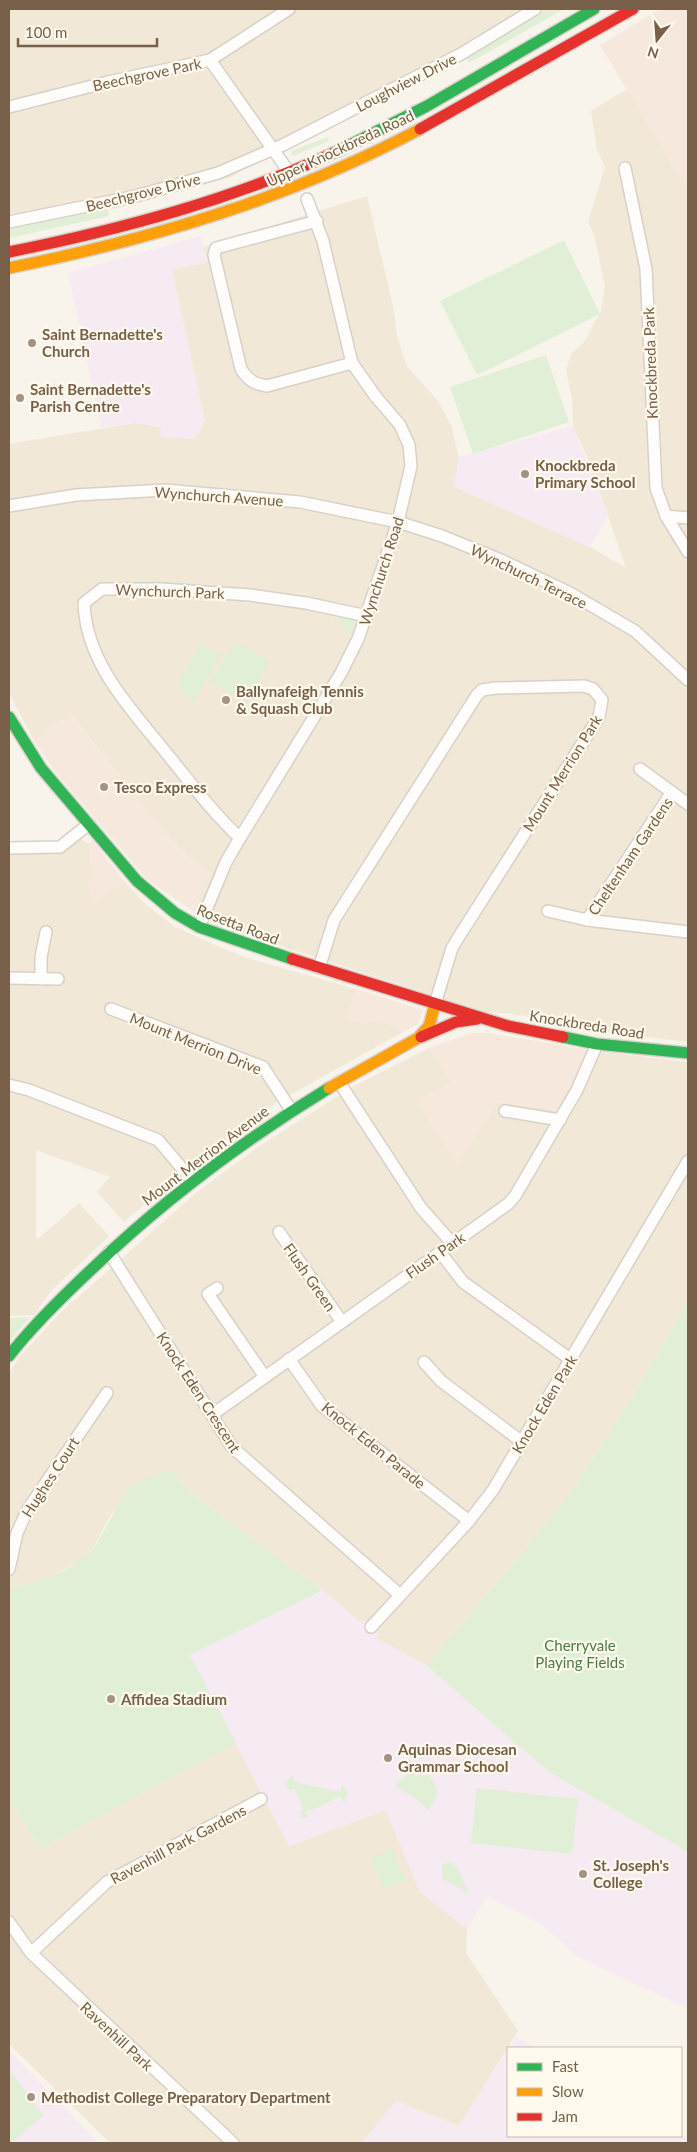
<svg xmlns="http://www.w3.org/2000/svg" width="697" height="2152" viewBox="0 0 697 2152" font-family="Lato,sans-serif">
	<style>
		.residential { fill: #f1e8d8 }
		.commercial { fill: #f6e8dc }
		.education { fill: #f6eaf3 }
		.green { fill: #e1efd6 }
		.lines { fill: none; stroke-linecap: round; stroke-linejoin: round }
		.street-casing { stroke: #d7d1c9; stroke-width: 14 }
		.fast-casing { stroke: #d8d1c9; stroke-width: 14 }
		.slow-casing { stroke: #d8d1c9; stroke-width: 14 }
		.jam-casing { stroke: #d8d1c9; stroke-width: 14 }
		.street { stroke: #fefdfc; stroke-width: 11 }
		.fast { stroke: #30b455; stroke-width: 11 }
		.slow { stroke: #ff9f0a; stroke-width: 11 }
		.jam { stroke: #e5322d; stroke-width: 11 }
		.poi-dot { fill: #a49382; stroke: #fffaed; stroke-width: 2 }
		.labels { text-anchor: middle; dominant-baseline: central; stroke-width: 4.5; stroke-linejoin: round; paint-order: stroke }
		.street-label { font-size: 15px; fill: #775f4a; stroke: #fffaed }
		.poi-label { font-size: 15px; font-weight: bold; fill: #775f4a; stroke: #fffaed; text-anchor: start }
		.park-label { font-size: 15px; fill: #4c7d42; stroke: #fffaed }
	</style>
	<rect width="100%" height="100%" fill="#f8f4eb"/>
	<g class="residential">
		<path d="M9 9H547L476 50 278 141 232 177 79 218 9 230Z"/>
		<path d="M627 89 676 171 688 179V1042L612 1033 514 1014 486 1012 250 936 193 911 210 873 188 857 167 836 70 714 34 741 9 693V444L135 423 160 427 205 421 172 270 208 262 203 247 367 196 393 306 397 336 406 365 438 401 451 425 459 457 454 487 590 547 626 568 589 461 573 426 572 398 566 370 571 354 584 342 601 311 605 287 595 238 588 221 605 167 597 150 591 111Z"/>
		<path d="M71 832 89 844 92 878 89 886 94 904 124 881 144 903 174 926 217 946 247 958 356 989 347 1019 372 1020 397 1027 401 1033 276 1103 179 1174 124 1222 97 1192 110 1177 36 1150V1238L38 1239 79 1203 109 1236 50 1292 35 1315 9 1316V844L55 845Z"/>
		<path d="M429 1048 452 1083 416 1102H498L573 1112 602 1052 688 1062V1302L631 1399 575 1487 513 1564 426 1665 379 1640 375 1637 378 1633 363 1620 360 1622 323 1590 190 1493 172 1470 113 1511 94 1546 85 1559 44 1580 9 1588V1373L20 1356 60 1313 197 1192 264 1143 354 1086Z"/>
		<path d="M236 1743 289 1846 386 1810 420 1892 467 1929 466 1953 518 2031 459 2126 396 2101 362 2143H110L9 2044V1810L14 1806 41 1848Z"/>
	</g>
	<g class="commercial">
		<path d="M660 9H688V179L676 171 600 45Z"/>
		<path d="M69 714 167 836 188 857 210 873 193 911 148 880 57 774 34 741Z"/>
		<path d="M92 840 124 881 94 904 87 882 92 878 89 844Z"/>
		<path d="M356 989 423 1010 418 1024 401 1033 397 1027 372 1020 371 1023 366 1021 363 1024 347 1019Z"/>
		<path d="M472 1033H488L602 1052 573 1112 498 1102 457 1165 416 1101 451 1082 429 1048Z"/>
	</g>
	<g class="education">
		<path d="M200 236 208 262 172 270 205 422 195 439 161 437 160 427 136 423 101 427 68 273Z"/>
		<path d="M573 426 608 516 590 547 454 487 459 457Z"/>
		<path d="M323 1590 360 1622 363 1620 379 1633 376 1637 379 1640 426 1665 549 1772 688 1852V2009L576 1956 542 1925 487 1896 467 1929 420 1892 386 1810 289 1846 189 1655Z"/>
		<path d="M516 2037 537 2048H509Z"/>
		<path d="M508 2049V2136L681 2135 688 2139V2143H362L396 2101 459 2126Z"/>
		<path d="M9 2051 99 2143H9Z"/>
	</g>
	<g class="green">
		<path d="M545 9H564L469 63 466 56Z"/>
		<path d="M328 137 329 141 293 156 291 151Z"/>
		<path d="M107 207 109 216 9 238V227Z"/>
		<path d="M564 240 600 314 477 375 440 301Z"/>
		<path d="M546 355 569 422 473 454 450 387Z"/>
		<path d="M338 617 355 620 352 631 346 633Z"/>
		<path d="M201 644 221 655 194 702 178 684Z"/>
		<path d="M234 644 245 646 270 661 246 703 211 682Z"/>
		<path d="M688 1302V1852L549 1772 426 1665 513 1564 575 1487 631 1399Z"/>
		<path d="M30 1317 9 1342V1318Z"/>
		<path d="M172 1470 190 1493 323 1590 190 1655 236 1743 41 1848 14 1806 9 1810V1588C35 1582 61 1576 83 1559 101 1546 113 1505 133 1486 142 1478 161 1474 172 1470Z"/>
		<path d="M415 1773 429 1776C441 1788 438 1798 428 1810L416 1799 395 1785 409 1774Z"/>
		<path d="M293 1775 294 1782 340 1792 342 1785 348 1792 346 1800 344 1802 340 1796 320 1807 306 1811 308 1817 303 1818 299 1812 304 1809 294 1788 289 1790 285 1784Z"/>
		<path d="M477 1788 578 1799 572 1854 471 1843Z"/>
		<path d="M392 1849 406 1880 385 1890 371 1858Z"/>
		<path d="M451 1862 458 1867 469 1894 442 1878V1865Z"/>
		<path d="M9 2069 43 2116 11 2143H9Z"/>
	</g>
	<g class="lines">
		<g class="street-casing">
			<g id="street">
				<path d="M210 60 289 9"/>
				<path d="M9 107 108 82 210 60 289 172"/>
				<path d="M625 168 646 269 656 488 666 516 688 552"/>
				<path d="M317 221 216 248 214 255 241 369C248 380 254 384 267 386L352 363"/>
				<path d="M9 222 136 196 218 173 283 145 461 54 535 9"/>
				<path d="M9 506 76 495 165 490 300 502 398 522 442 536 501 560 570 593 635 631 688 680"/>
				<path d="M666 516 688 518"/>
				<path d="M640 769 688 804"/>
				<path d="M240 838C215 815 193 786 172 760 135 713 86 666 84 603L102 589H161L250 595 306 603 367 616"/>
				<path d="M9 848 60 847 89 824"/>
				<path d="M548 911 587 920 688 932"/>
				<path d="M587 920 672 792"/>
				<path d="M199 927 226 862 240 838 341 673 358 639 398 522 411 466 409 445 400 425 376 397 352 363 323 241 307 199"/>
				<path d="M319 968 334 920 477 695 482 690 496 688 584 686 593 689 602 700 599 717 458 938 452 948 435 1004"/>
				<path d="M9 978 58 979"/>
				<path d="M41 979V957L46 932"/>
				<path d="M111 1009 263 1067 291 1110"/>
				<path d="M339 1082 421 1208 452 1243"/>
				<path d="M9 1085 29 1090 158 1140 192 1180"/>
				<path d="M505 1111 560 1120"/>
				<path d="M279 1232 342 1322"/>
				<path d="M109 1252 232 1447 400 1595"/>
				<path d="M440 1252 463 1282 570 1359"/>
				<path d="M217 1288 208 1294 265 1377"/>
				<path d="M289 1359 322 1406 469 1521"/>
				<path d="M424 1362 441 1381 522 1442"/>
				<path d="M213 1414 508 1204 515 1196 577 1090 597 1044"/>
				<path d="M9 1569 17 1533 28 1509 107 1393"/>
				<path d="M371 1627 469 1521 493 1490 688 1161"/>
				<path d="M9 1922 31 1953 233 2143"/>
				<path d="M31 1953 107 1882 261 1799"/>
			</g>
		</g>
		<g class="fast-casing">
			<g id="fast">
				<path d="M340 150 427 106 594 9"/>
				<path d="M9 717 41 768 137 881 175 913 199 927 292 959"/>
				<path d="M563 1037 597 1044 688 1053"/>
				<path d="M9 1356C34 1324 63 1296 93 1268 165 1199 244 1140 329 1088"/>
			</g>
		</g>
		<g class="slow-casing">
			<g id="slow">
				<path d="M9 268C152 239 291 198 420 129"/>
				<path d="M329 1088 418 1038 429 1026 435 1004"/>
			</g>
		</g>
		<g class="jam-casing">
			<g id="jam">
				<path d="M420 129 633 9"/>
				<path d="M9 252C123 229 235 199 340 150"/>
				<path d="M292 959 508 1026 563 1037"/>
				<path d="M421 1037 456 1022 477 1019"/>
			</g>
		</g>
		<use href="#street" class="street"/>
		<use href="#fast" class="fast"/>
		<use href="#slow" class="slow"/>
		<use href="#jam" class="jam"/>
	</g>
	<g class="poi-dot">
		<circle cx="32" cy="343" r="5"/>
		<circle cx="20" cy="398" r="5"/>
		<circle cx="525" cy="474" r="5"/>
		<circle cx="226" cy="700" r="5"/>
		<circle cx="104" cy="787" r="5"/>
		<circle cx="111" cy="1699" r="5"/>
		<circle cx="388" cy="1758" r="5"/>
		<circle cx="583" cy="1874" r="5"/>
		<circle cx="31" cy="2097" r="5"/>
	</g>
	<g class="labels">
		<g class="street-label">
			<text transform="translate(147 74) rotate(-12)">Beechgrove Park</text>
			<text transform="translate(406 82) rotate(-27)">Loughview Drive</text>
			<text transform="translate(340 148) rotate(-25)">Upper Knockbreda Road</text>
			<text transform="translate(143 192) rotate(-14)">Beechgrove Drive</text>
			<text transform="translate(650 363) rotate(-92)">Knockbreda Park</text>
			<text transform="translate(219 496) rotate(4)">Wynchurch Avenue</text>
			<text transform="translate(381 571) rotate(-72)">Wynchurch Road</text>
			<text transform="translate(529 576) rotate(26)">Wynchurch Terrace</text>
			<text transform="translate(170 591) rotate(2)">Wynchurch Park</text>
			<text transform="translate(562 773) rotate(-58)">Mount Merrion Park</text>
			<text transform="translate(630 856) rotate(-56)">Cheltenham Gardens</text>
			<text transform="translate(238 924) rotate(21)">Rosetta Road</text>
			<text transform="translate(587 1024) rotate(9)">Knockbreda Road</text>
			<text transform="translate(196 1043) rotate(22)">Mount Merrion Drive</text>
			<text transform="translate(205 1155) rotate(-37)">Mount Merrion Avenue</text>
			<text transform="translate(435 1255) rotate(-35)">Flush Park</text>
			<text transform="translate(310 1277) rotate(55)">Flush Green</text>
			<text transform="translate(199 1392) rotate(57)">Knock Eden Crescent</text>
			<text transform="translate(544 1404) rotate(-59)">Knock Eden Park</text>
			<text transform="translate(374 1445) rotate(39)">Knock Eden Parade</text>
			<text transform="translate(50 1477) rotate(-57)">Hughes Court</text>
			<text transform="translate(178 1844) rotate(-28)">Ravenhill Park Gardens</text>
			<text transform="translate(117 2036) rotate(43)">Ravenhill Park</text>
		</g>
		<g class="poi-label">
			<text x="42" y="334">Saint Bernadette's<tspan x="42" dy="17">Church</tspan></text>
			<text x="30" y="389">Saint Bernadette's<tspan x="30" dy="17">Parish Centre</tspan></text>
			<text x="535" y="465">Knockbreda<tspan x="535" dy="17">Primary School</tspan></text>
			<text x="236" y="691">Ballynafeigh Tennis<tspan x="236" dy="17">&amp; Squash Club</tspan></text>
			<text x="114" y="787">Tesco Express</text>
			<text x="121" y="1699">Affidea Stadium</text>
			<text x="398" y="1749">Aquinas Diocesan<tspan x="398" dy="17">Grammar School</tspan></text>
			<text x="593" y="1865">St. Joseph's<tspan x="593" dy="17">College</tspan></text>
			<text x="41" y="2097">Methodist College Preparatory Department</text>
		</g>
		<g class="park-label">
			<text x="580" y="1645">Cherryvale<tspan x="580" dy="17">Playing Fields</tspan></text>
		</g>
	</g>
	<rect width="697" height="2152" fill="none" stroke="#775f4a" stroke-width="20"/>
	<rect x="507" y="2047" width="175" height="90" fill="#fffaed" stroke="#c9bcac"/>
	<rect x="517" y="2063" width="25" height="8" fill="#30b455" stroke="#c9bcac"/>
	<text x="552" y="2072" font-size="15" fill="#775f4a">Fast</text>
	<rect x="517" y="2088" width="25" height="8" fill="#ff9f0a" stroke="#c9bcac"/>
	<text x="552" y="2097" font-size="15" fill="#775f4a">Slow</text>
	<rect x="517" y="2113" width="25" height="8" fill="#e5322d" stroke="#c9bcac"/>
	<text x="552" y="2122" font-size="15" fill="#775f4a">Jam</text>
	<g transform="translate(657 40) rotate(197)" stroke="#fffaed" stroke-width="4" paint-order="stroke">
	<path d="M0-4L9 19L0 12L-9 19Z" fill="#775f4a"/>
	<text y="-8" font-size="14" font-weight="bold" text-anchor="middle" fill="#775f4a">N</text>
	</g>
	<path d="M18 38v8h139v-8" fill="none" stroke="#775f4a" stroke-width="2.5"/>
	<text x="25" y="38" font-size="15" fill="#775f4a" stroke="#fffaed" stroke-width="4" paint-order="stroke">100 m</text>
</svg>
